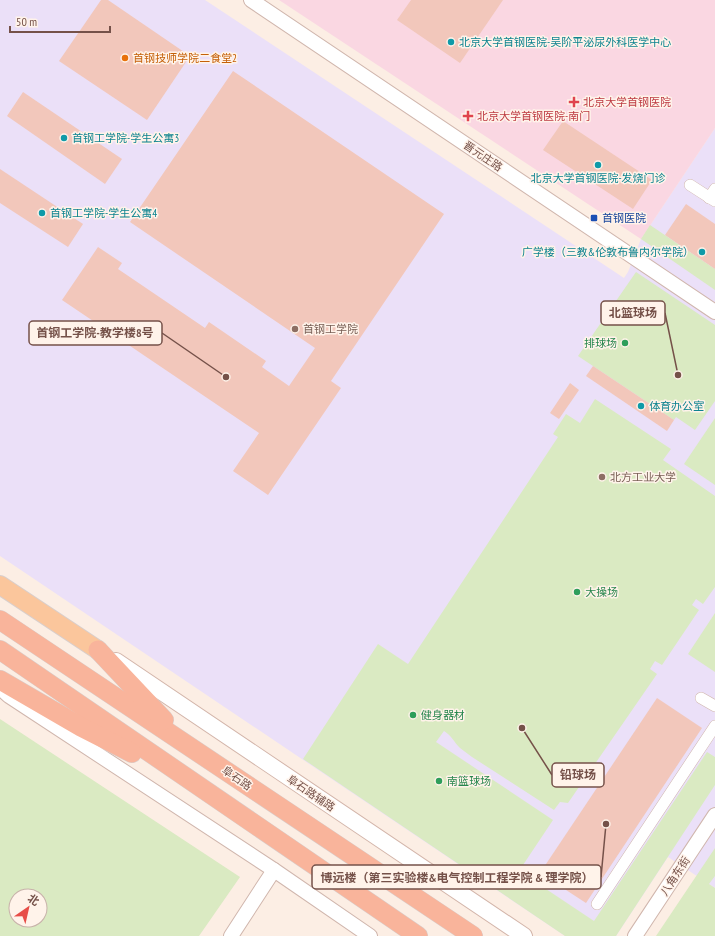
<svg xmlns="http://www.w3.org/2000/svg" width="715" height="936" viewBox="0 0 715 936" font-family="'PT Sans Narrow','Noto Sans SC',sans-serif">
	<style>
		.education { fill: #ebe0f8 }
		.medical { fill: #fad7e2 }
		.green { fill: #daeac2; fill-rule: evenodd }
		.building { fill: #f2c7bb }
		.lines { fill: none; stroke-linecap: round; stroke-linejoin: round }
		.minor-casing { stroke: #d0b6ad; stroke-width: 12 }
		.tertiary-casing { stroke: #d0b6ad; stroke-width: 16 }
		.secondary-casing { stroke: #d3b5aa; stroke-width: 18 }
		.primary-casing { stroke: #d8cecc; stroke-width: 20 }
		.trunk-casing { stroke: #d8cecc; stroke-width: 20 }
		.minor { stroke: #fff; stroke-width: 11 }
		.tertiary { stroke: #fff; stroke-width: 14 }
		.secondary { stroke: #fff; stroke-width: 16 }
		.primary { stroke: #fbc69c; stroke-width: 18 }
		.trunk { stroke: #f9b49b; stroke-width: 19 }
		.culture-dot { fill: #0f9aa8; stroke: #fff3ea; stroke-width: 1.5 }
		.food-dot { fill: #e8710a; stroke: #fff3ea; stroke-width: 1.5 }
		.health-dot { fill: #e0444e; stroke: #fff3ea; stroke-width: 1.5 }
		.transit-dot { fill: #1a4fb4; stroke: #fff3ea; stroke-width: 1.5 }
		.education-dot { fill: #8d6e63; stroke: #fff3ea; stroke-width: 1.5 }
		.leisure-dot { fill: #2e9e5b; stroke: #fff3ea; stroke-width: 1.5 }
		.labels { text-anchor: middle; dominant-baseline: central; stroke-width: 3; stroke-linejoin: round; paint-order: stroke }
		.culture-label { font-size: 11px; fill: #0d838f; stroke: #fff3ea; text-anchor: start }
		.food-label { font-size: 11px; fill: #c56008; stroke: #fff3ea; text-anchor: start }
		.health-label { font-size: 11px; fill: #be3a42; stroke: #fff3ea; text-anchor: start }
		.street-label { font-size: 11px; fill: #755149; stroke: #fff3ea }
		.transit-label { font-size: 11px; fill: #164399; stroke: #fff3ea; text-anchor: start }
		.education-label { font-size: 11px; fill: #785e54; stroke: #fff3ea; text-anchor: start }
		.leisure-label { font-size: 11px; fill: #27864d; stroke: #fff3ea; text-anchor: start }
		.leader { fill: none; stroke: #755149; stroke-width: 1.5 }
		.callout-dot { fill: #755149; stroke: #fff3ea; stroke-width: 1.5 }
		.callout { fill: #fff3ea; stroke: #755149; stroke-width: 1.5 }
		.callout-label { font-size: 12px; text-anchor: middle; font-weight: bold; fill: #755149 }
	</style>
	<rect width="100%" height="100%" fill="#fceee4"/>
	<path class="education" d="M0 0H205L624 278 628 272 641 239 715 128V888L668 857 616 936H565L0 556Z"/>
	<path class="medical" d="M279 0H715V128L641 239Z"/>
	<g class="green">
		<path d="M650 225 715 269V290L641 239Z"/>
		<path d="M636 272 715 325V401L695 430 676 417 674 420 578 356Z"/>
		<path d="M595 399 671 449 663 460 715 496V587L703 604 696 599 692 605 699 610 662 665 655 661 650 669 657 674 568 803 560 802 554 810 472 757C468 754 464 751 460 748 454 742 451 735 444 731L436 742 553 820 519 871 594 921 707 752 715 757V785L616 936H565L303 759 378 644 408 664 558 437 553 434 566 414 580 423Z"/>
		<path d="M715 418V485L684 464Z"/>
		<path d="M715 613V672L688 654Z"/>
		<path d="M0 719 240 877 199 936H0ZM16 896H40V920H16Z"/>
		<path d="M715 848V876L709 884 715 888V936H656Z"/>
	</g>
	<g class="building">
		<path d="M101 0H108L190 56 147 120 59 61Z"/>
		<path d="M411 0H503L460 63 397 20Z"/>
		<path d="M233 71 444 214 331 381 341 388 268 495 233 471 259 433 62 300 98 247 122 263 118 269 205 328 209 322 266 361 262 367 289 386 315 348 130 222Z"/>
		<path d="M23 92 122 159 105 184 7 116Z"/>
		<path d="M563 121 652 180 633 209 543 150Z"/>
		<path d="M0 169 83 224 68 247 0 203Z"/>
		<path d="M686 204 715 224V269L665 235Z"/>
		<path d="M593 366 674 420 667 431 586 376Z"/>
		<path d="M570 383 579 390 559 419 550 413Z"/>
		<path d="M657 698 702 728 586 903 540 873Z"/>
	</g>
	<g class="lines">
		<g class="minor-casing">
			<g id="minor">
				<path d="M690 185 715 201"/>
				<path d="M709 198 715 189"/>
				<path d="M701 698 715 706"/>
				<path d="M597 904 715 726"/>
			</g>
		</g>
		<g class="tertiary-casing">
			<g id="tertiary">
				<path d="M251 0 715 312"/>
				<path d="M0 688 9 696 274 870 370 936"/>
				<path d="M231 936 274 870"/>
				<path d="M635 936 715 815"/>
			</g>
		</g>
		<g class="secondary-casing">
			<path id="secondary" d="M116 661 524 936"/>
		</g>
		<g class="primary-casing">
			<path id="primary" d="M0 585 98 650"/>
		</g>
		<g class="trunk-casing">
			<g id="trunk">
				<path d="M0 620 473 936"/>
				<path d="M0 650 418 936"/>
				<path d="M98 650 164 720"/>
				<path d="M0 680 81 727 132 753"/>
			</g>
		</g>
		<use href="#minor" class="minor"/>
		<use href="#tertiary" class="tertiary"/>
		<use href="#secondary" class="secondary"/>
		<use href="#primary" class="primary"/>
		<use href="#trunk" class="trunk"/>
	</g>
	<g class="culture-dot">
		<circle cx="451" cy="42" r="4"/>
		<circle cx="64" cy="138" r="4"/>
		<circle cx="598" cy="165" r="4"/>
		<circle cx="42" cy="213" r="4"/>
		<circle cx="702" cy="252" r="4"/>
		<circle cx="641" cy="406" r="4"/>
	</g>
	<circle class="food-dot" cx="125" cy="58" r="4"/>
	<g class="health-dot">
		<path d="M572 96h4v4h4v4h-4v4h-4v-4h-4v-4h4z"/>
		<path d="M466 110h4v4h4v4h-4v4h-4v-4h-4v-4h4z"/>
	</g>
	<rect class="transit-dot" x="590" y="214" width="8" height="8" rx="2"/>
	<g class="education-dot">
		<circle cx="295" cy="329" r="4"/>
		<circle cx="602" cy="477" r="4"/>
	</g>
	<g class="leisure-dot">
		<circle cx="625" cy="343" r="4"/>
		<circle cx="577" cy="592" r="4"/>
		<circle cx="413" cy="715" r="4"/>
		<circle cx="439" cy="781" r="4"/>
	</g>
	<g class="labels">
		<g class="culture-label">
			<text x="459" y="42">北京大学首钢医院-吴阶平泌尿外科医学中心</text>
			<text x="72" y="138">首钢工学院-学生公寓3</text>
			<text x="598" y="178" text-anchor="middle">北京大学首钢医院-发烧门诊</text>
			<text x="50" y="213">首钢工学院-学生公寓4</text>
			<text x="694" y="252" text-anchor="end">广学楼（三教&amp;伦敦布鲁内尔学院）</text>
			<text x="649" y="406">体育办公室</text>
		</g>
		<g class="food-label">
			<text x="133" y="58">首钢技师学院二食堂2</text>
		</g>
		<g class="health-label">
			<text x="583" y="102">北京大学首钢医院</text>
			<text x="477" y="116">北京大学首钢医院-南门</text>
		</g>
		<g class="street-label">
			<text transform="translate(483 156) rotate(34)">晋元庄路</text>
			<text transform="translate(237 778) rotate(34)">阜石路</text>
			<text transform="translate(311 793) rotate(34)">阜石路辅路</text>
			<text transform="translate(675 876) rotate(-57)">八角东街</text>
		</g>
		<g class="transit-label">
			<text x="602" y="218">首钢医院</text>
		</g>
		<g class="education-label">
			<text x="303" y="329">首钢工学院</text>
			<text x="610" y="477">北方工业大学</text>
		</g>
		<g class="leisure-label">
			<text x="617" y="343" text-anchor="end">排球场</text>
			<text x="585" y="592">大操场</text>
			<text x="421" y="715">健身器材</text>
			<text x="447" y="781">南篮球场</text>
		</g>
	</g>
	<path class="leader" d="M678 375L665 313M226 377L162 333M522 728L552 775M606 824L601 877"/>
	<g class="callout-dot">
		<circle cx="678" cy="375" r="4"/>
		<circle cx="226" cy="377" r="4"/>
		<circle cx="522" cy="728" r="4"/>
		<circle cx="606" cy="824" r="4"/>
	</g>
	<g class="callout">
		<rect x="601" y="301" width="64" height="24" rx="4"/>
		<rect x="29" y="321" width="133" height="24" rx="4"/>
		<rect x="552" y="763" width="52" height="24" rx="4"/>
		<rect x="312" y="865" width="289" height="24" rx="4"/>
	</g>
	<g class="callout-label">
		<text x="633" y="317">北篮球场</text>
		<text x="95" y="337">首钢工学院-教学楼8号</text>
		<text x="578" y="779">铅球场</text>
		<text x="457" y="882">博远楼（第三实验楼&amp;电气控制工程学院 &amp; 理学院）</text>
	</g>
	<g transform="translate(28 908) rotate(34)"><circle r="19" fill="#fff3ea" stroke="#c8b2aa"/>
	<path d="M0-3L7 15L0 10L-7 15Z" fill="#e74e48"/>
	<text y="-6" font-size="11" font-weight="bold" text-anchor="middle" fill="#755149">北</text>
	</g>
	<path d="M10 26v6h100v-6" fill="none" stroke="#755149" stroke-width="2"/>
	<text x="16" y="26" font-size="12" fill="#755149" stroke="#fff3ea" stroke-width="3" paint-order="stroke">50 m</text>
</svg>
